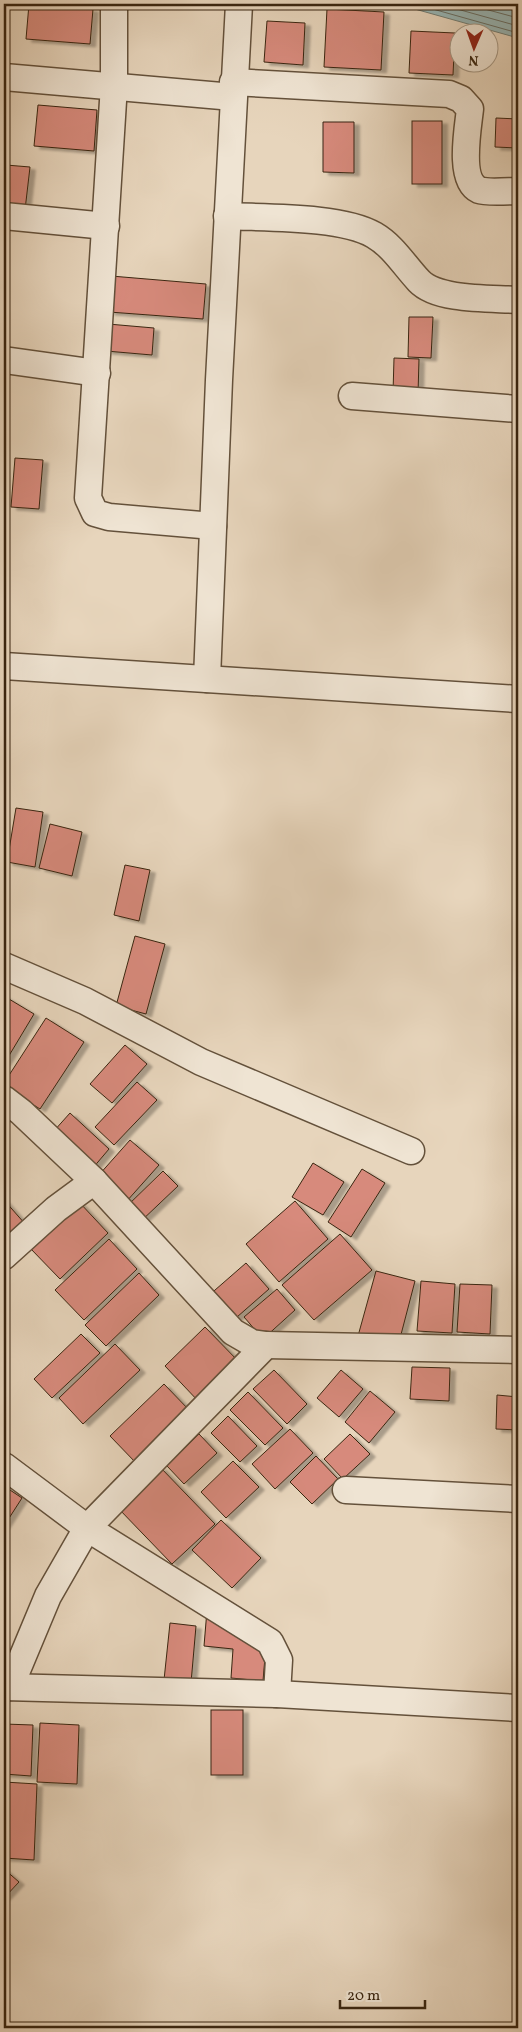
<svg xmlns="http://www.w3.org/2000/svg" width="522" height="2032" viewBox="0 0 522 2032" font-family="Vollkorn,serif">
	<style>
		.water { fill: #98b7b7; stroke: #727d74 }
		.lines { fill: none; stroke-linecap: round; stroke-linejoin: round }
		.shore { stroke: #686e64; stroke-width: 1 }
		.building { fill: #d78a7c; stroke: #392510; filter: url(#shadow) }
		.minor-casing { stroke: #64513b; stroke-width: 29 }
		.minor { stroke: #efe4d3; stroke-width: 26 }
	</style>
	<defs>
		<filter id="shadow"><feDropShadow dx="5.5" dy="3" stdDeviation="1" flood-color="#0004"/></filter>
	</defs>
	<rect width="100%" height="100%" fill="#e7d5bc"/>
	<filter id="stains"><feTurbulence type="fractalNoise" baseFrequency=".004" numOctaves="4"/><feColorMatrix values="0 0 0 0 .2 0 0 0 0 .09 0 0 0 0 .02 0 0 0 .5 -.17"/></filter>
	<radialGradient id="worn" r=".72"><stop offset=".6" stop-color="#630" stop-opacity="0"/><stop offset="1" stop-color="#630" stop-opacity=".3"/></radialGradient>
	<path class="water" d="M397 4H518V38Z"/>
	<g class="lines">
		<g class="shore">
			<path d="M415 4 518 33"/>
			<path d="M439 4 518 26"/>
			<path d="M466 4 518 18"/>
		</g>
	</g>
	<g class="building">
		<path d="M29 4 93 9 90 44 26 39Z"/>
		<path d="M327 9 384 12 381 70 324 67Z"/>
		<path d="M267 21 305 23 303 65 264 62Z"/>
		<path d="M411 31 455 33 453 75 409 73Z"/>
		<path d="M38 105 97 110 94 151 34 146Z"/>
		<path d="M496 118 518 119V148L495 147Z"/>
		<rect x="412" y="121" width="30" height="63"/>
		<path d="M323 122H354V173L323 172Z"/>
		<path d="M6 165 30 167 25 210 4 208Z"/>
		<path d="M111 276 206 284 203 319 109 312Z"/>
		<path d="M409 317H433L431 358 408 357Z"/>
		<path d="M516 318H518V359H515Z"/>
		<path d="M108 324 154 328 152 355 106 351Z"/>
		<path d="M394 358 419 359 418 394 393 393Z"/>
		<path d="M517 426H518V462H515Z"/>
		<path d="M15 458 43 460 39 509 11 507Z"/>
		<path d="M16 808 43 812 35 867 7 862Z"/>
		<path d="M50 824 82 832 72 876 39 868Z"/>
		<path d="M125 865 150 870 139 921 114 915Z"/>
		<path d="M135 936 165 944 146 1014 116 1006Z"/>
		<path d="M4 996 34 1014 4 1064Z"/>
		<path d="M46 1018 84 1042 40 1109 4 1086V1083Z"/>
		<path d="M125 1045 147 1064 112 1103 90 1084Z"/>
		<path d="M137 1082 157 1100 114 1145 95 1127Z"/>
		<path d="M70 1113 109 1149 92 1169 53 1132Z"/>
		<path d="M130 1140 159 1165 126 1202 98 1176Z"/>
		<path d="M313 1163 344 1182 323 1215 292 1197Z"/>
		<path d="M362 1169 385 1183 351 1237 328 1222Z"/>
		<path d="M163 1171 178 1186 139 1223 125 1208Z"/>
		<path d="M4 1200 26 1225 4 1245Z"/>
		<path d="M295 1201 328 1239 279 1282 246 1244Z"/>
		<path d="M79 1202 108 1233 60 1279 30 1248Z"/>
		<path d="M340 1234 372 1270 314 1320 282 1285Z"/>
		<path d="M109 1239 137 1269 84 1320 55 1290Z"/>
		<path d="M246 1263 269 1289 229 1324 207 1297Z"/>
		<path d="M376 1271 415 1281 398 1346 358 1336Z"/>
		<path d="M139 1273 159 1295 106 1346 85 1325Z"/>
		<path d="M421 1281 455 1284 452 1333 417 1331Z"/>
		<path d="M460 1284 492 1285 490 1334 457 1332Z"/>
		<path d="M277 1289 295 1310 263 1339 244 1317Z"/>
		<path d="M205 1327 241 1364 200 1403 165 1366Z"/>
		<path d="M81 1334 100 1353 52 1398 34 1379Z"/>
		<path d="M115 1344 140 1370 83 1424 59 1398Z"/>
		<path d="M412 1367 450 1368 449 1401 410 1399Z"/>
		<path d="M274 1370 307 1404 287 1424 253 1389Z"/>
		<path d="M341 1370 363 1389 339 1417 317 1398Z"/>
		<path d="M164 1384 191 1412 137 1464 110 1436Z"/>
		<path d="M370 1391 395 1412 369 1443 345 1422Z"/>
		<path d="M248 1392 283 1428 265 1445 230 1410Z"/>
		<path d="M497 1395 518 1397V1430L496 1429Z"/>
		<path d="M228 1416 257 1446 240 1462 211 1433Z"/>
		<path d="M290 1429 313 1453 275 1489 252 1464Z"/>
		<path d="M199 1434 217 1453 184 1484 167 1466Z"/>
		<path d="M350 1434 370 1454 343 1479 324 1459Z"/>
		<path d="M316 1456 338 1479 312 1504 290 1482Z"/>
		<path d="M233 1461 259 1487 226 1518 201 1492Z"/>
		<path d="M160 1467 215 1524 172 1564 118 1508Z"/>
		<path d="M4 1486 22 1498 4 1526Z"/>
		<path d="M221 1520 261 1558 232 1588 192 1550Z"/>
		<path d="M207 1610 266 1645 263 1681 231 1678 233 1649 204 1646Z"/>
		<path d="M170 1623 196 1626 191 1683 164 1680Z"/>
		<rect x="211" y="1710" width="32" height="65"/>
		<path d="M40 1723 79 1725 77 1784 37 1782Z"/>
		<path d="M4 1724 33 1725 31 1776 4 1774Z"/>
		<path d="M4 1782 37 1784 34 1860 4 1858Z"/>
		<path d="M4 1869 19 1882 4 1898Z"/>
	</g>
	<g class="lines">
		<g class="minor-casing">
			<g id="minor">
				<path d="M114 4V85L88 498 95 513 109 517 213 526"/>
				<path d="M4 77 233 97"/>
				<path d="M233 82 449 94 461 99 470 109C468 128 458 180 479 190 487 193 509 191 518 191"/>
				<path d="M4 216 106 226"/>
				<path d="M227 216C265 218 342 216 374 235 393 246 404 265 419 281 438 301 492 298 518 300"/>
				<path d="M4 360 97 373"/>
				<path d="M352 396 518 409"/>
				<path d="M4 666 518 699"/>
				<path d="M207 679 219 380 239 4"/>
				<path d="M4 966 85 1001 201 1062 411 1151"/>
				<path d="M4 1099 21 1112 94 1181 233 1332 252 1343 266 1345 518 1350"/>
				<path d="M4 1256 56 1209 94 1181"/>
				<path d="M266 1345 87 1528 270 1642 279 1660 277 1694"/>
				<path d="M4 1466 87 1528 48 1596 10 1687"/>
				<path d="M346 1490 518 1499"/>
				<path d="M4 1687 277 1694 518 1708"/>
			</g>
		</g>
		<use href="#minor" class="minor"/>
	</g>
	<rect width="522" height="2032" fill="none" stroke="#e7d5bc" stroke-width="20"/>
	<rect x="5" y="5" width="512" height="2022" fill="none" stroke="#392510" stroke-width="2.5"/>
	<rect x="10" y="10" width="502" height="2012" fill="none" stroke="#392510"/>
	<g transform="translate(474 48) rotate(182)"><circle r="24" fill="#efe4d3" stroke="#a69885"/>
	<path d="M0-4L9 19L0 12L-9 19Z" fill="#8f2418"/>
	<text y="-8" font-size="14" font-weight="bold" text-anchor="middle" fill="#392510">N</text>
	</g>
	<path d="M340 2000v8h85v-8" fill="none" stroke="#392510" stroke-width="2.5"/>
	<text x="347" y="2000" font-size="15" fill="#392510" stroke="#efe4d3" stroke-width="4" paint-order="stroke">20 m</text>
	<rect width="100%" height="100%" filter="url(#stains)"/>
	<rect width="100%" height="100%" fill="url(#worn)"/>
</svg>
